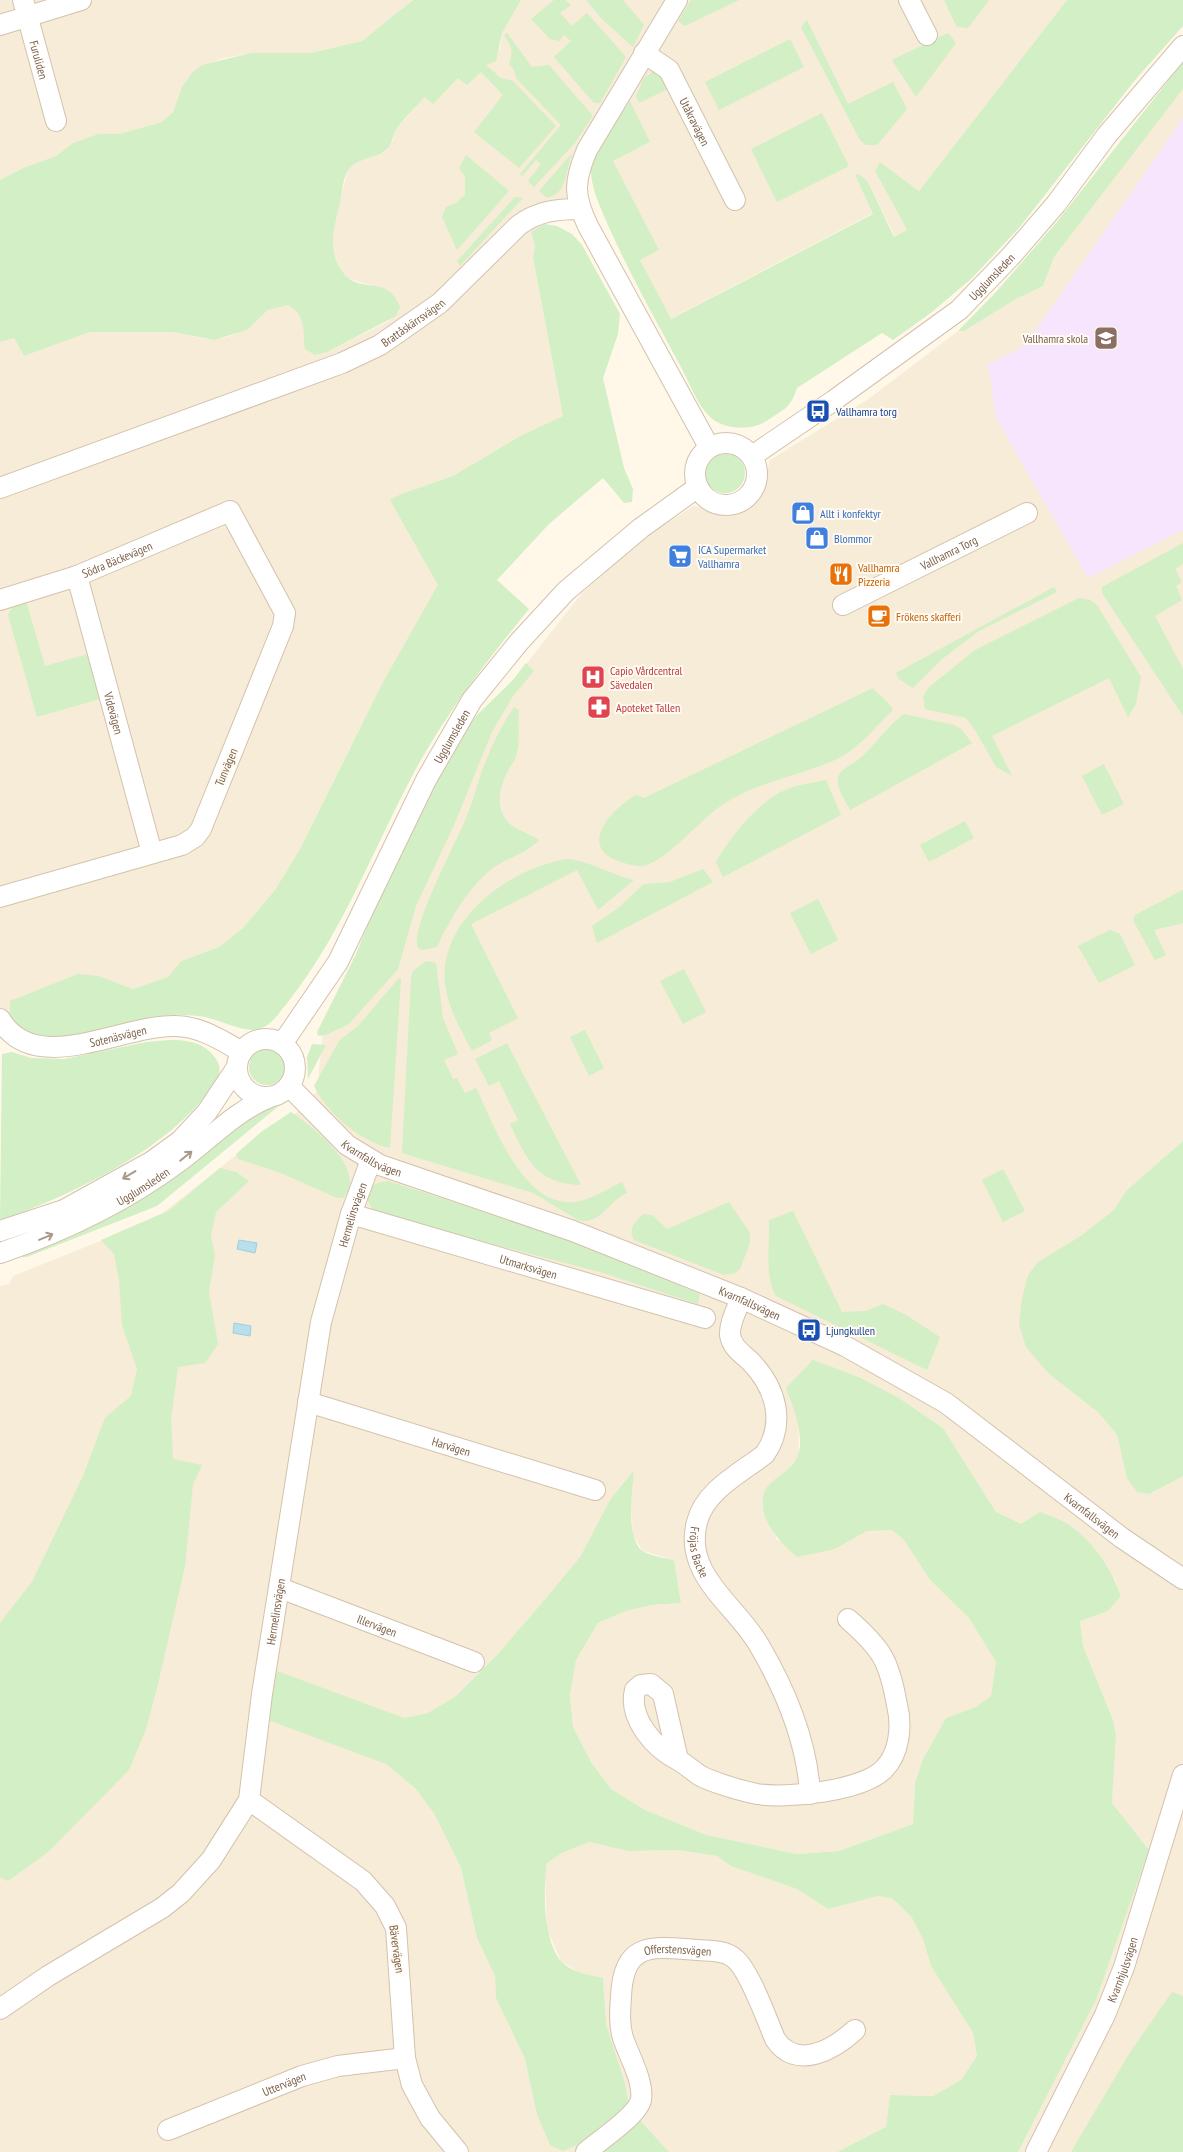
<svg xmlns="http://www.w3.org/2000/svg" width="1183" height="2152" viewBox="0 0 1183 2152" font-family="'PT Sans Narrow',sans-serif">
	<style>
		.residential { fill: #f7ecd7 }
		.education { fill: #f6e5fc }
		.green { fill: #d2efc5 }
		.water { fill: #badfec; stroke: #9fcedf }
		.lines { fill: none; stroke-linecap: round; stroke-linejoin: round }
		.minor-casing { stroke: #d3c2ad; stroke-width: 22 }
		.minor { stroke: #fff; stroke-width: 20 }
		.oneway { stroke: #aa9888 }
		.labels { text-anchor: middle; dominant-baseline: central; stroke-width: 4; stroke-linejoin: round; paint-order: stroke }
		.street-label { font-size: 12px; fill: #7d6148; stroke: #fffbf2 }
		.education-label { font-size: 12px; fill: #785e54; stroke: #fffbf2; text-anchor: end }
		.transit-label { font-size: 12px; fill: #164399; stroke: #fffbf2; text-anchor: start }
		.shop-label { font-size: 12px; fill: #366cbe; stroke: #fffbf2; text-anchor: start }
		.food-label { font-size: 12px; fill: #c56008; stroke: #fffbf2; text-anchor: start }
		.health-label { font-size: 12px; fill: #be3a42; stroke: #fffbf2; text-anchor: start }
	</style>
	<rect width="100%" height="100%" fill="#fff8e9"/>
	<g class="residential">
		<path d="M0 0H413L362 41 311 53H251L220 59 192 73 182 87 173 112 162 122 119 134H98L73 143 56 156 23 168 0 180Z"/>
		<path d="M521 0H1067L919 191 880 162 875 171 907 230 895 237 868 182 855 175 873 213 670 319 640 260 658 250 613 161 650 142 629 102 593 159 591 169 544 224 531 232 535 246 533 258 563 416 520 436 453 476 401 494 439 585 383 682 300 849 275 890 243 928 228 940 219 947 181 961 168 977 133 989 99 976 10 1019 0 1026V342L14 338 24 356 90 332H173L206 339 224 338 247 330 268 310 288 305 296 310 301 317 305 329 304 337 329 351 387 322 396 315 385 289 349 279 340 269 333 252 331 238 347 173 350 168 360 160 385 152 393 140 395 130 425 97 500 49 502 33Z"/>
		<path d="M1183 89V1141L1126 1191 1115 1210 1082 1235 1038 1262 1028 1275 1019 1324 1049 1374 1099 1413 1117 1435 1127 1478 1154 1492 1162 1486 1183 1476V1996L1172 1993 1071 2152H1018L1096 2000 1149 1850 1112 1803 1116 1735 1113 1720 1083 1646 1080 1621 1108 1611 1121 1596 1115 1579 996 1512 943 1428 899 1398 859 1377 813 1361 787 1388 798 1417 799 1455 787 1472 767 1488 762 1507 777 1540 835 1549 867 1531 892 1530 904 1540 930 1580 969 1618 996 1662 991 1696 976 1707 946 1718 923 1759 915 1783 913 1824 839 1851 797 1854 706 1835 645 1810 611 1789 591 1762 573 1727 570 1695 576 1660 598 1623 626 1611 652 1605 681 1603 674 1560 643 1551 633 1536 631 1504 634 1470 610 1500 580 1557 540 1605 498 1654 456 1696 428 1713 404 1718 386 1764 416 1789 435 1815 461 1868 477 1938 495 1976 496 1998 525 2059 537 2115 550 2145 575 2146 586 2138 598 2152H0V1286L9 1284 13 1276 155 1219 274 1125 296 1113 317 1091 323 1030 462 746 582 593 646 536 694 506 730 515 760 499 770 460 867 400 958 331H964L1016 299 1043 286 1054 257Z"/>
		<path d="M589 1842 628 1851 677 1850 717 1856 731 1866 797 1889 828 1909 878 1896 891 1898 912 1918 923 1939 931 1966 973 2033 977 2056 961 2080 933 2096 890 2095 886 2127 837 2152H669L640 2120 628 2100 625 2083 606 2024 603 1978 580 1973 561 1961 547 1929 545 1875 547 1863 562 1853Z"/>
	</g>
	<path class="education" d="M1183 118V530L1088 578 996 418 988 364 1019 349 1038 327Z"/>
	<g class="green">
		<path d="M413 0H521L502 33 496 61 486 65 501 78 513 81 556 126 519 168 474 132 503 95 481 72 467 85 458 78 433 104 425 97C416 107 405 117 397 128 392 135 393 145 385 151 378 157 362 157 351 167 342 175 343 191 340 202 334 229 325 254 347 277 363 292 389 276 400 307L396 316 329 351 315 355 305 349C303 330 306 315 288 305L268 310 247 330 214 340 173 332H90L24 356 14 338 0 342V180L23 168 56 156 73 143 98 134H119L162 122 173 112 182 87 192 73 202 65 251 53H311L362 41Z"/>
		<path d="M554 0H565L571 5 560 13 572 26 587 13 626 57 600 103H594L554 57 571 41 564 35 559 41 550 39 531 19Z"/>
		<path d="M586 0H623L644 25 633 47 603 20Z"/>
		<path d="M691 0H739L685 26 678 21Z"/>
		<path d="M944 0H989L968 28 957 27Z"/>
		<path d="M1067 0H1183V26L1135 80 1019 228 972 278 932 312 893 340 882 333 797 388C791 408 784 409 768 420 753 431 725 430 711 418 698 406 690 384 682 369 653 315 620 257 597 199 594 190 591 180 591 170 592 145 616 121 630 101L650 142 613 161 659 250 640 260 671 319 873 214 855 175 859 174 868 182 894 237 907 230 875 171 880 162 919 191Z"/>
		<path d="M807 20 848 104 893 82 907 109 877 145H866L860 140 801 27Z"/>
		<path d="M507 33 532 67 549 65 593 116 574 144 534 187 528 181 541 164 536 160 522 176 520 174 561 125 516 78 514 70 509 64C514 52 511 45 504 35Z"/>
		<path d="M948 33 956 43 916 97 892 60Z"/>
		<path d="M790 39 804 67 719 110 705 82Z"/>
		<path d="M1183 62V89L1054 257 1043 286 1016 299 964 331H958L996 292 1056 223Z"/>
		<path d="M654 71 658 72 670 88 639 103 636 96 644 78Z"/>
		<path d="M822 113 849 166 777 202 751 149Z"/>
		<path d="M572 153C565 171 569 192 547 198L539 191Z"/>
		<path d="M466 155 509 191 457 250 442 217 446 207 456 203 465 195V176L459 168Z"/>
		<path d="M515 197 523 198 460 266 457 261Z"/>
		<path d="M544 224 557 226 572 234 582 245 620 314 618 334 603 378 624 468 633 489 632 502 624 503 603 478 549 524 497 580 529 609C488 659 450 708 418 765 375 844 344 931 288 1002 281 1010 273 1023 264 1027 248 1035 228 1023 212 1019 203 1016 192 1015 182 1015 166 1014 148 1018 133 1022 93 1030 43 1052 10 1019V1001L78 974 99 976 133 989 168 977 181 961 219 947 228 940 243 928 275 890 300 849 383 682 438 585 390 500 401 494 453 476 520 436 563 416 533 258 535 246 531 232Z"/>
		<circle cx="725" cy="473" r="20"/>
		<path d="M1183 543V564L1175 569 1182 582 1176 586 1182 600 1155 616 1183 669V716L1102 593V587Z"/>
		<path d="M1054 587 1057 592 979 631 942 659 913 688 899 679 896 673Z"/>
		<path d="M1079 598 1090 600 1097 605 1141 677 1136 704 1128 717 1109 678 992 736 1012 776 996 767 975 730 966 718 925 709 923 697 928 688 975 650Z"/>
		<path d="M26 601 45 666 88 654 100 699 37 717 8 615 14 603Z"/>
		<path d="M526 663 534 671 513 696 492 732 454 825 416 906 398 969 349 1024 326 1035 318 1036 317 1032 356 954 375 907 449 755 476 716 512 681Z"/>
		<path d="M873 688C879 696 890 702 893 710 875 727 858 750 835 760 794 778 748 783 713 812 694 827 667 859 644 866 637 867 628 864 621 862 576 848 611 809 636 795L644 798Z"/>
		<path d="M514 707 519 710C517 725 521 740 516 756 514 762 509 767 507 773 497 792 495 815 515 828 523 832 531 835 539 840 527 853 510 857 496 866 472 881 448 922 437 947L422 950 418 948C409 930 457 841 466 818 474 800 478 779 486 761 493 742 503 724 514 707Z"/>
		<path d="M904 714 954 725 961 729 972 743 850 810C846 802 836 788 838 778 840 768 851 766 858 760 874 747 887 726 904 714Z"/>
		<path d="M1104 764 1124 804 1102 815 1082 776Z"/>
		<path d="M826 780 841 815 723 877 716 862C730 837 761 798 788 789 800 784 813 783 826 780Z"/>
		<path d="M965 821 974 838 929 862 920 845Z"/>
		<path d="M567 859C587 860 612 875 634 880L598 910 577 870 471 924 518 1018 489 1033 492 1040 472 1051C461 1030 448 1008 445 984 438 920 510 868 567 859Z"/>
		<path d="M703 869 713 882 597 943 592 926 617 909 644 884 670 882Z"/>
		<path d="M1183 890V923L1154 930 1166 955 1155 960 1133 920 1135 915Z"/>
		<path d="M818 899 838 940 811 954 790 913Z"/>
		<path d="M1110 930 1120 934 1135 965 1099 983 1078 946Z"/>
		<path d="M426 961 436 963 443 1018 458 1054 444 1060 453 1079 457 1078 465 1093 476 1088C495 1126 526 1218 584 1200 597 1196 609 1188 622 1182L627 1193C609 1200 601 1226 578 1220L533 1193 402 1153 411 979 413 971Z"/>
		<path d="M684 969 706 1012 683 1024 660 981Z"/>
		<path d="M399 978 401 979 390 1148C360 1141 328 1114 314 1086L339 1041 359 1025Z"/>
		<path d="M585 1030 604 1068 589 1076 570 1037Z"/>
		<path d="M169 1040C187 1040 205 1042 216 1059 226 1074 213 1087 204 1098 154 1157 71 1194 0 1221L2 1054 12 1052 31 1058 64 1059 146 1042Z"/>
		<path d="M507 1043 581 1185C537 1184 527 1160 510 1124L518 1120 499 1081 489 1086 475 1059Z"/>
		<path d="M312 1044 326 1045 308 1079 307 1057Z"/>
		<circle cx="267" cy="1067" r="18"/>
		<path d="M274 1104 280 1105 157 1206 27 1257H22L253 1111Z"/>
		<path d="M291 1112C311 1125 370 1171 343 1198H337L281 1173 238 1159 236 1154 261 1132Z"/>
		<path d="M1183 1141V1476L1149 1494 1137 1492 1127 1478 1117 1435 1099 1413 1049 1374 1026 1347 1019 1324 1022 1299 1028 1275 1038 1262 1082 1235 1114 1210 1126 1191Z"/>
		<path d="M220 1168 236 1172 249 1181 216 1212 211 1236 215 1255 209 1292 218 1344 205 1363 178 1367 171 1419 173 1459 202 1465 193 1484 185 1566 158 1684 146 1729 129 1770 48 1852 8 1881 0 1877V1623L32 1582 83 1476 105 1418 131 1396 137 1369 122 1325 119 1280 114 1254 101 1240 170 1210Z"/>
		<path d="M1003 1169 1025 1211 1003 1222 982 1180Z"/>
		<path d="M388 1181 563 1237 700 1294 698 1304 603 1273 375 1213C362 1195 364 1184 388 1181Z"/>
		<path d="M729 1202 750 1233V1243L740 1269 735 1273 724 1275 634 1240C628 1229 634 1223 643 1214L652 1215 667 1229Z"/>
		<path d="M793 1211 842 1312 866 1311 883 1304 906 1315 940 1337 927 1370 776 1296C764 1275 770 1244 769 1220Z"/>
		<path d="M813 1360 859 1377 899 1398 943 1428 996 1512 1021 1524 1040 1512C1050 1516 1063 1520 1072 1527 1095 1544 1112 1570 1121 1596L1108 1611 1080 1621 1083 1646 1113 1720 1116 1735 1112 1803 1149 1850 1096 2000 1018 2152H837L886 2127 890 2095 933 2096 961 2080 977 2056 973 2033 931 1966 923 1939 912 1918 897 1903 891 1898 878 1896 828 1909 797 1889 731 1866 717 1856 677 1850 628 1851 589 1842 562 1853 547 1863C543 1889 543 1938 560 1960 570 1972 589 1975 603 1978L606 2024 625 2083 628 2100 640 2120 669 2152H598L586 2139 575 2146 563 2151 550 2145 537 2115 525 2059 496 1998 495 1976 477 1938 461 1868 435 1815 416 1789 386 1764 268 1720 277 1671 404 1718 428 1713 456 1696 498 1654 540 1605 580 1557 610 1500 634 1470C633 1489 624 1540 644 1552 652 1556 665 1558 674 1560L681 1603 652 1605 626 1611 598 1623 576 1660 570 1695 573 1727 591 1762 611 1789 645 1810 706 1835 797 1854 839 1851 913 1824 915 1783 923 1759 946 1718 976 1707 991 1696 996 1662 969 1618 930 1580 904 1540 892 1530 867 1531 835 1549 797 1557C779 1542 753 1514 766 1489 773 1477 792 1472 798 1455 805 1438 793 1405 786 1388Z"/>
		<path d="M1172 1992 1183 1996V2152H1071L1129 2054Z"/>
	</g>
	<g class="water">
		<path d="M239 1240 257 1243 255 1253 237 1249Z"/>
		<path d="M234 1323 251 1326 250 1336 233 1333Z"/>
	</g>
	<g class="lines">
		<g class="minor-casing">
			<g id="minor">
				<path id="s1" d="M23 0 56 121"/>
				<path d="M677 0 587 150C574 181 573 195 588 226L709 447"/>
				<path d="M909 0 927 35"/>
				<path d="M0 25 81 0"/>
				<path id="s2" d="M644 53 669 70 735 200"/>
				<circle cx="726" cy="474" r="31"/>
				<path id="s3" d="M752 456 833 401 959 310 1011 256 1056 204 1107 135 1183 46"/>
				<path id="s4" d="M0 488 342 363 380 345 440 303 519 225C538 211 557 209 580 209"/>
				<path id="s5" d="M77 576 152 853"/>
				<path id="s6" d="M0 600 77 576 230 511 285 613 283 626 201 829 195 837 182 845 0 897"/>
				<path id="s7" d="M843 605 1027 513"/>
				<path id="s8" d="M0 1019C34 1078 121 1025 175 1026 200 1026 221 1040 242 1052"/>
				<circle cx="266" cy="1068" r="29"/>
				<path id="s9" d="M282 1044 338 962 426 780 472 700 519 642 566 591 641 528 698 487"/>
				<path id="s10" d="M289 1086 347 1145 380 1165 573 1231 741 1298 845 1346 946 1403 1122 1538 1183 1579"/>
				<path id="s11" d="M351 1214 705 1318"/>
				<path d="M0 1231 64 1210 151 1162 180 1141 207 1112 237 1067"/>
				<path id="s12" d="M0 1253C65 1231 125 1202 180 1161 210 1139 235 1111 270 1097"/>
				<path id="s13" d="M741 1298C737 1309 729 1324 730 1335 732 1348 743 1354 751 1362 776 1388 786 1423 765 1454 741 1473 705 1490 697 1522 683 1575 736 1605 759 1645 786 1691 807 1741 810 1794"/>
				<path id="s14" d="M308 1402 595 1490"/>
				<path id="s15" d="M280 1588 474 1662"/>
				<path d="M678 1760C654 1748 628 1718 635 1690L641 1685 651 1684 663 1694 678 1760C685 1764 692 1770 699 1775 711 1782 742 1791 757 1794 786 1799 863 1791 884 1769 900 1753 902 1725 897 1705 889 1660 882 1649 848 1619"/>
				<path d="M249 1800 363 1881 385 1906 396 1928 405 2058 412 2085 430 2118 458 2152"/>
				<path id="s16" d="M0 2009 48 1976 162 1908 181 1893 211 1860 249 1800 262 1694 321 1322 351 1214 371 1160"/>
				<path id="s17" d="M168 2130 302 2076 338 2066 405 2058"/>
				<path id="s18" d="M586 2152C599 2141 637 2116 641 2100 644 2081 629 2056 623 2038 619 2025 620 2011 621 1997 623 1940 653 1947 698 1950 711 1951 724 1950 734 1958 749 1969 767 2020 775 2039 796 2071 833 2050 855 2030"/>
				<path id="s19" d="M1036 2152 1105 2015 1124 1967 1183 1775"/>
			</g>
		</g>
		<use href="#minor" class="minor"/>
	</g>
	<defs><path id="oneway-shaft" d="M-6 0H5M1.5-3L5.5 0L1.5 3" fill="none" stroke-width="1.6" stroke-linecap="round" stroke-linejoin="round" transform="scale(1.25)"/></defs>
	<g class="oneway">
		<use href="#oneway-shaft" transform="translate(186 1156) rotate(-39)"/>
		<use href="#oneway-shaft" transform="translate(129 1175) rotate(149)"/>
		<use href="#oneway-shaft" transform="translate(46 1237) rotate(-23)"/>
	</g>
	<defs>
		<g id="school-square" transform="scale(1.25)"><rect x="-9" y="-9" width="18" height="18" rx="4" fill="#8d6e63" stroke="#fffbf2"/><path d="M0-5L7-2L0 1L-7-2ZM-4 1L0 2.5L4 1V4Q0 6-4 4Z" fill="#fff"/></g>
		<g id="bus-square" transform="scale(1.25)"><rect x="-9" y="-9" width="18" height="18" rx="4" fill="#1a4fb4" stroke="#fffbf2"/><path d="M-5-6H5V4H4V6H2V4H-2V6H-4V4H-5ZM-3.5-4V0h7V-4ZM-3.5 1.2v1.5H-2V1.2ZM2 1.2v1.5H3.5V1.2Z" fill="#fff"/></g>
		<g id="shop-square" transform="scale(1.25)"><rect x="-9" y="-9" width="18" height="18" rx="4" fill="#3f7fe0" stroke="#fffbf2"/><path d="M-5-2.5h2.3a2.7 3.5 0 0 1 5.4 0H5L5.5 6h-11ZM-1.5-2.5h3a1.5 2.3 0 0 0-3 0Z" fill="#fff"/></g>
		<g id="supermarket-square" transform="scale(1.25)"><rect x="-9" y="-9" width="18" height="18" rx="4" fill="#3f7fe0" stroke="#fffbf2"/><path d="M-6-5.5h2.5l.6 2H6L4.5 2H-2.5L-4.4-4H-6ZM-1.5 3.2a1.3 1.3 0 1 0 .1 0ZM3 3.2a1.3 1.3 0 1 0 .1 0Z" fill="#fff"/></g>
		<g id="restaurant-square" transform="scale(1.25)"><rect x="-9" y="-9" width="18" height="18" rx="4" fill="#e8710a" stroke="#fffbf2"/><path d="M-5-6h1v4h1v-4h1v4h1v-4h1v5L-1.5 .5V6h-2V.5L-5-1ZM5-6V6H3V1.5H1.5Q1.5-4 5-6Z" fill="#fff"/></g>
		<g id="cafe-square" transform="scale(1.25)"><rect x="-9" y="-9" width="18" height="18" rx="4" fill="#e8710a" stroke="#fffbf2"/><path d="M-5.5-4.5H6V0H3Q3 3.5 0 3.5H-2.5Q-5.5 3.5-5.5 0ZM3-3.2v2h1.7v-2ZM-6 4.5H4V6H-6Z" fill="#fff"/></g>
		<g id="hospital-square" transform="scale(1.25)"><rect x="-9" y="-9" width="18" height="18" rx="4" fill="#e0444e" stroke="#fffbf2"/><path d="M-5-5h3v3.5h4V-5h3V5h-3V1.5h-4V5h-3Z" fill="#fff"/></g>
		<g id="pharmacy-square" transform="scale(1.25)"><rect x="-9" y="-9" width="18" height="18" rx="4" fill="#e0444e" stroke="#fffbf2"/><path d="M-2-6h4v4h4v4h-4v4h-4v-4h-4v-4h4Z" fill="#fff"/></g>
	</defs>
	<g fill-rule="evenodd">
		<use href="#school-square" x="1106" y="338"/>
		<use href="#bus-square" x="818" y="411"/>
		<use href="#shop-square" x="803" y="513"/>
		<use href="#shop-square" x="817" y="538"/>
		<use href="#supermarket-square" x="680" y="556"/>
		<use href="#restaurant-square" x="841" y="574"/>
		<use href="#cafe-square" x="879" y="616"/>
		<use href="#hospital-square" x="593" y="677"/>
		<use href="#pharmacy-square" x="599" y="707"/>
		<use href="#bus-square" x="809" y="1330"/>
	</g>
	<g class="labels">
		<g class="street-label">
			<text stroke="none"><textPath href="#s1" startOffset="62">Furuliden</textPath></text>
			<text stroke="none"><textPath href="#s2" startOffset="88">Utåkravägen</textPath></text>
			<text stroke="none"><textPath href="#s3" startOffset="300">Ugglumsleden</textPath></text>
			<text stroke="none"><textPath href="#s4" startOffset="446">Brattåskärrsvägen</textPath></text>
			<text stroke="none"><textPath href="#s7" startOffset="118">Vallhamra Torg</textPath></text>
			<text stroke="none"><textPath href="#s6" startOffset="124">Södra Bäckevägen</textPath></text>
			<text stroke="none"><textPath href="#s5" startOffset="142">Videvägen</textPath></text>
			<text stroke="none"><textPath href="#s9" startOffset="352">Ugglumsleden</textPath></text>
			<text transform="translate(226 767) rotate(-67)">Tunvägen</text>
			<text stroke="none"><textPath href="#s8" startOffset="129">Sotenäsvägen</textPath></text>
			<text stroke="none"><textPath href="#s10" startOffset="111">Kvarnfallsvägen</textPath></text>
			<text stroke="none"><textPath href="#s12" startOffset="158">Ugglumsleden</textPath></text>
			<text stroke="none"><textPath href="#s16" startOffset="926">Hermelinsvägen</textPath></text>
			<text stroke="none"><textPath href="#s11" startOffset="185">Utmarksvägen</textPath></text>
			<text stroke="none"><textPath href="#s10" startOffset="516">Kvarnfallsvägen</textPath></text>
			<text stroke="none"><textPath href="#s14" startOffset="150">Harvägen</textPath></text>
			<text stroke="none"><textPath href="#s10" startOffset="921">Kvarnfallsvägen</textPath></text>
			<text stroke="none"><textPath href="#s13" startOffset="304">Fröjas Backe</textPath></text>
			<text stroke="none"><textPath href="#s16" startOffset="521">Hermelinsvägen</textPath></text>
			<text stroke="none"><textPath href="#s15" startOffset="104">Illervägen</textPath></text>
			<text transform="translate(397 1949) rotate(82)">Bävervägen</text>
			<text stroke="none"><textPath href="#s18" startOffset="272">Offerstensvägen</textPath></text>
			<text stroke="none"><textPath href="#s19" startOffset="202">Kvarnhjulsvägen</textPath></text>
			<text stroke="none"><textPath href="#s17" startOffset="125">Uttervägen</textPath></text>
		</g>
		<g class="education-label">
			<text x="1088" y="338">Vallhamra skola</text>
		</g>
		<g class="transit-label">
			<text x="836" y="411">Vallhamra torg</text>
			<text x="826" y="1330">Ljungkullen</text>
		</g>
		<g class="shop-label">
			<text x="820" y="513">Allt i konfektyr</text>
			<text x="834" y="538">Blommor</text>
			<text x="698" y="549">ICA Supermarket<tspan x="698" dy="14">Vallhamra</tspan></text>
		</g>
		<g class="food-label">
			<text x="858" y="567">Vallhamra<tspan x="858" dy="14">Pizzeria</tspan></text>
			<text x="896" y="616">Frökens skafferi</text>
		</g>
		<g class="health-label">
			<text x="610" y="670">Capio Vårdcentral<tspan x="610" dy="14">Sävedalen</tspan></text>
			<text x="616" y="707">Apoteket Tallen</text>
		</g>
	</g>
</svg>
